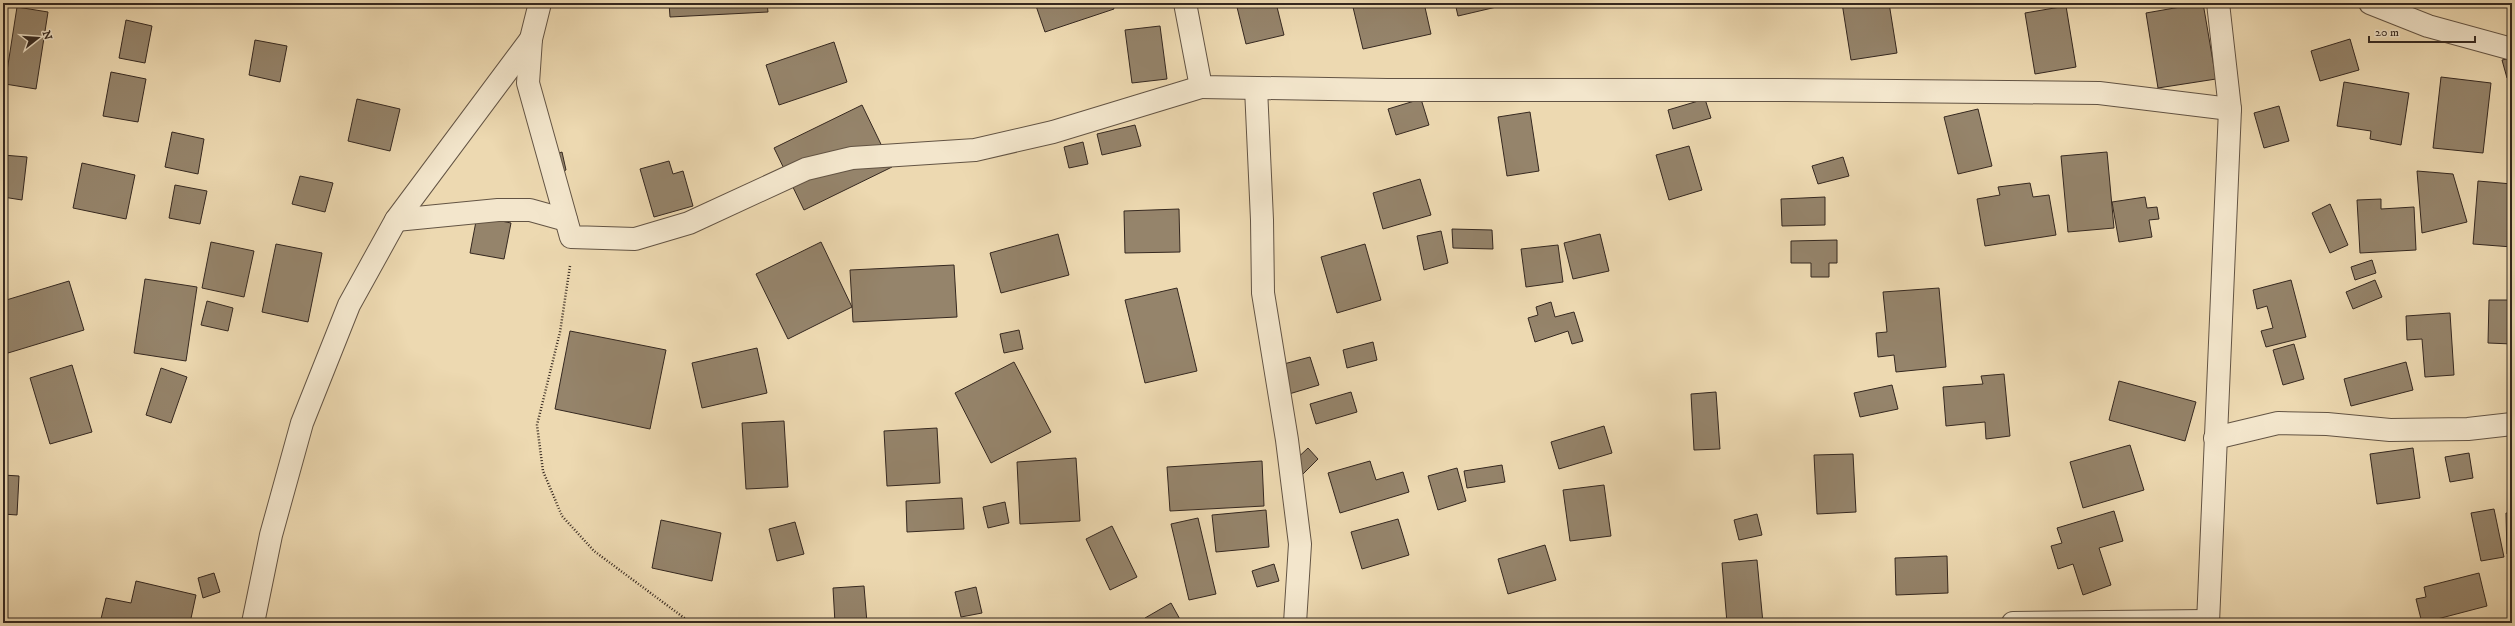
<svg xmlns="http://www.w3.org/2000/svg" width="2515" height="626" viewBox="0 0 2515 626" font-family="'IM FELL DW Pica',serif">
	<style>
		.building { fill: #95846b; stroke: #352820 }
		.lines { fill: none; stroke-linecap: round; stroke-linejoin: round }
		.minor-casing { stroke: #635444; stroke-width: 24 }
		.path { stroke: #352820; stroke-width: 2.5; stroke-dasharray: 1 2; stroke-linecap: butt }
		.minor { stroke: #f3e6cc; stroke-width: 22 }
	</style>
	<rect width="100%" height="100%" fill="#edd9b1"/>
	<filter id="stains"><feTurbulence type="fractalNoise" baseFrequency=".005" numOctaves="4"/><feColorMatrix values="0 0 0 0 .2 0 0 0 0 .09 0 0 0 0 .02 0 0 0 .5 -.17"/></filter>
	<radialGradient id="worn" r=".72"><stop offset=".6" stop-color="#630" stop-opacity="0"/><stop offset="1" stop-color="#630" stop-opacity=".3"/></radialGradient>
	<g class="building">
		<path d="M669 3H767L768 12 670 17Z"/>
		<path d="M1035 3H1112L1114 9 1045 32Z"/>
		<path d="M1236 3H1276L1284 35 1246 44Z"/>
		<path d="M1352 3H1424L1431 34 1363 49Z"/>
		<path d="M1455 3H1504L1505 5 1458 16Z"/>
		<path d="M1842 3H1889L1897 53 1851 60Z"/>
		<path d="M2203 3 2216 79 2158 88 2146 13Z"/>
		<path d="M2066 6 2076 67 2035 74 2025 13Z"/>
		<path d="M17 7 48 12 36 89 5 84Z"/>
		<path d="M126 20 152 26 145 63 119 58Z"/>
		<path d="M1160 26 1167 79 1132 83 1125 30Z"/>
		<path d="M2350 39 2359 70 2320 81 2311 51Z"/>
		<path d="M255 40 287 46 280 82 249 75Z"/>
		<path d="M834 42 847 82 779 105 766 65Z"/>
		<path d="M2512 58V76L2507 78 2502 60Z"/>
		<path d="M111 72 146 79 138 122 103 116Z"/>
		<path d="M2441 77 2491 83 2483 153 2433 148Z"/>
		<path d="M2344 82 2409 93 2401 145 2370 139 2371 131 2337 126Z"/>
		<path d="M357 99 400 109 390 151 348 141Z"/>
		<path d="M1421 99 1429 125 1396 135 1388 109Z"/>
		<path d="M1705 99 1711 118 1673 129 1668 110Z"/>
		<path d="M862 105 892 167 804 210 774 148Z"/>
		<path d="M2279 106 2289 141 2264 148 2254 113Z"/>
		<path d="M1978 109 1992 166 1958 174 1944 117Z"/>
		<path d="M1530 112 1539 171 1507 176 1498 117Z"/>
		<path d="M1135 125 1141 146 1102 155 1097 134Z"/>
		<path d="M172 132 204 139 198 174 165 167Z"/>
		<path d="M1083 142 1088 164 1069 168 1064 147Z"/>
		<path d="M1689 146 1702 190 1669 200 1656 155Z"/>
		<path d="M562 152 566 170 561 172 557 154Z"/>
		<path d="M2107 152 2114 228 2068 232 2061 156Z"/>
		<path d="M3 155 27 157 22 200 3 197Z"/>
		<path d="M1843 157 1849 176 1818 184 1812 166Z"/>
		<path d="M669 161 673 174 683 171 693 206 654 217 640 169Z"/>
		<path d="M82 163 135 175 126 219 73 208Z"/>
		<path d="M2417 171 2453 174 2467 222 2422 233Z"/>
		<path d="M300 176 333 183 325 212 292 204Z"/>
		<path d="M1420 179 1431 215 1383 229 1373 193Z"/>
		<path d="M2478 181 2512 184V247L2473 244Z"/>
		<path d="M2030 183 2033 197 2049 195 2056 235 1985 246 1977 199 2000 195 1998 187Z"/>
		<path d="M175 185 207 191 200 224 169 218Z"/>
		<path d="M1825 197V225L1782 226 1781 199Z"/>
		<path d="M2145 197 2147 208 2157 207 2159 219 2149 220 2152 237 2119 242 2112 202Z"/>
		<path d="M2381 199V209L2414 207 2416 250 2360 253 2357 200Z"/>
		<path d="M2330 204 2348 245 2330 253 2312 213Z"/>
		<path d="M1179 209 1180 252 1125 253 1124 211Z"/>
		<path d="M477 216 511 223 504 259 470 253Z"/>
		<path d="M1452 229 1492 230 1493 249 1453 248Z"/>
		<path d="M1441 231 1448 263 1424 270 1417 236Z"/>
		<path d="M1058 234 1069 275 1001 293 990 253Z"/>
		<path d="M1600 234 1609 271 1573 279 1564 243Z"/>
		<path d="M1837 240V263H1829V277H1811V263H1791V241Z"/>
		<path d="M211 242 254 251 244 297 202 288Z"/>
		<path d="M821 242 852 307 788 339 756 274Z"/>
		<path d="M276 244 322 253 308 322 262 312Z"/>
		<path d="M1365 244 1381 300 1337 313 1321 257Z"/>
		<path d="M1558 245 1563 282 1526 287 1521 249Z"/>
		<path d="M2372 260 2376 273 2355 280 2351 267Z"/>
		<path d="M954 265 957 317 853 322 850 270Z"/>
		<path d="M145 279 197 287 186 361 134 353Z"/>
		<path d="M2291 280 2306 337 2266 347 2261 331 2273 328 2267 306 2257 309 2253 290Z"/>
		<path d="M2375 280 2382 297 2353 309 2346 292Z"/>
		<path d="M69 281 84 330 8 353 3 336V301Z"/>
		<path d="M1177 288 1197 371 1145 383 1125 300Z"/>
		<path d="M1939 288 1946 367 1896 372 1894 355 1878 357 1876 333 1887 332 1883 292Z"/>
		<path d="M2489 300H2512V344L2488 343Z"/>
		<path d="M207 301 233 308 228 331 201 325Z"/>
		<path d="M1551 302 1555 317 1574 312 1583 341 1572 344 1568 331 1535 342 1528 318 1538 315 1536 307Z"/>
		<path d="M2450 313 2454 375 2425 377 2422 339 2407 340 2406 316Z"/>
		<path d="M1019 330 1023 349 1004 353 1000 334Z"/>
		<path d="M570 331 666 350 650 429 555 409Z"/>
		<path d="M1373 342 1377 360 1347 368 1343 350Z"/>
		<path d="M2294 344 2304 379 2283 385 2273 350Z"/>
		<path d="M757 348 767 393 702 408 692 363Z"/>
		<path d="M1310 357 1319 385 1289 394 1280 365Z"/>
		<path d="M1014 362 1051 432 991 463 955 393Z"/>
		<path d="M2406 362 2413 390 2351 406 2344 379Z"/>
		<path d="M72 365 92 432 50 444 30 378Z"/>
		<path d="M161 368 187 377 171 423 146 415Z"/>
		<path d="M2004 374 2010 436 1986 439 1985 422 1946 426 1943 387 1983 384 1981 376Z"/>
		<path d="M2119 381 2196 402 2185 441 2109 420Z"/>
		<path d="M1892 385 1898 409 1860 417 1854 393Z"/>
		<path d="M1351 392 1357 412 1316 424 1310 404Z"/>
		<path d="M1716 392 1720 449 1694 450 1691 394Z"/>
		<path d="M784 421 788 487 746 489 742 423Z"/>
		<path d="M1604 426 1612 453 1559 469 1551 442Z"/>
		<path d="M937 428 940 483 887 486 884 431Z"/>
		<path d="M2130 445 2144 490 2083 508 2070 462Z"/>
		<path d="M1308 448 1318 459 1303 474 1292 463Z"/>
		<path d="M2413 448 2420 498 2377 504 2370 454Z"/>
		<path d="M2469 453 2473 478 2450 482 2445 457Z"/>
		<path d="M1853 454 1856 512 1817 514 1814 455Z"/>
		<path d="M1076 458 1080 521 1020 524 1017 462Z"/>
		<path d="M1262 461 1264 506 1170 511 1167 467Z"/>
		<path d="M1370 461 1376 480 1403 472 1409 492 1340 513 1328 473Z"/>
		<path d="M1502 465 1505 482 1467 488 1464 471Z"/>
		<path d="M1457 468 1466 501 1438 510 1428 476Z"/>
		<path d="M3 475 19 476 17 515 3 514Z"/>
		<path d="M1604 485 1611 536 1570 541 1563 490Z"/>
		<path d="M962 498 964 529 907 532 906 501Z"/>
		<path d="M1005 502 1009 523 988 528 983 507Z"/>
		<path d="M2494 509 2504 557 2481 561 2471 513Z"/>
		<path d="M1266 510 1269 547 1216 552 1212 515Z"/>
		<path d="M2114 511 2123 541 2099 548 2111 585 2083 595 2073 564 2058 569 2051 546 2062 543 2057 528Z"/>
		<path d="M2506 513H2512V554H2507Z"/>
		<path d="M1757 514 1762 535 1739 540 1734 520Z"/>
		<path d="M1198 518 1216 594 1189 600 1171 524Z"/>
		<path d="M1398 519 1409 555 1362 569 1351 532Z"/>
		<path d="M661 520 721 533 712 581 652 568Z"/>
		<path d="M795 522 804 554 777 561 769 529Z"/>
		<path d="M1112 526 1137 577 1110 590 1086 539Z"/>
		<path d="M1545 545 1556 580 1508 594 1498 559Z"/>
		<path d="M1947 556 1948 593 1896 595 1895 558Z"/>
		<path d="M1757 560 1763 623H1727L1722 563Z"/>
		<path d="M1274 564 1279 581 1257 587 1252 571Z"/>
		<path d="M214 573 220 592 203 598 198 578Z"/>
		<path d="M2479 573 2487 606 2422 623 2416 599 2426 597 2424 587Z"/>
		<path d="M136 581 196 595 190 623H100L106 598 131 603Z"/>
		<path d="M864 586 867 623H835L833 588Z"/>
		<path d="M976 587 982 613 961 617 955 592Z"/>
		<path d="M1171 603 1182 623H1148L1145 618Z"/>
	</g>
	<g class="lines">
		<g class="minor-casing">
			<g id="minor">
				<path d="M540 3 531 39 528 83 571 237 635 239 689 223 806 169 852 158 975 150 1053 132 1201 87"/>
				<path d="M1185 3 1201 87 1387 90H1787L2099 93 2230 109"/>
				<path d="M2370 3 2428 26 2512 49"/>
				<path d="M1256 88 1262 220 1263 293 1287 440 1300 544 1295 623"/>
				<path d="M396 220 498 210H530L566 220"/>
				<path d="M2215 438 2278 423 2327 424 2390 430 2468 429 2512 424"/>
				<path d="M253 623 271 535 302 423 349 305 396 220 531 39"/>
				<path d="M2013 623 2207 621"/>
				<path d="M2208 623 2230 109 2218 3"/>
			</g>
		</g>
		<path class="path" d="M570 266 560 332 537 425 543 471 562 516 594 551 691 623"/>
		<use href="#minor" class="minor"/>
	</g>
	<rect width="2515" height="626" fill="none" stroke="#edd9b1" stroke-width="16"/>
	<rect x="4" y="4" width="2507" height="618" fill="none" stroke="#352820" stroke-width="2"/>
	<rect x="8" y="8" width="2499" height="610" fill="none" stroke="#352820"/>
	<g transform="translate(38 38) rotate(73)" stroke="#f3e6cc" stroke-width="3" paint-order="stroke">
	<path d="M0-3L7 15L0 10L-7 15Z" fill="#352820"/>
	<text y="-6" font-size="11" font-weight="bold" text-anchor="middle" fill="#352820">N</text>
	</g>
	<path d="M2369 36v6h106v-6" fill="none" stroke="#352820" stroke-width="2"/>
	<text x="2375" y="36" font-size="12" fill="#352820" stroke="#f3e6cc" stroke-width="3" paint-order="stroke">20 m</text>
	<rect width="100%" height="100%" filter="url(#stains)"/>
	<rect width="100%" height="100%" fill="url(#worn)"/>
</svg>
